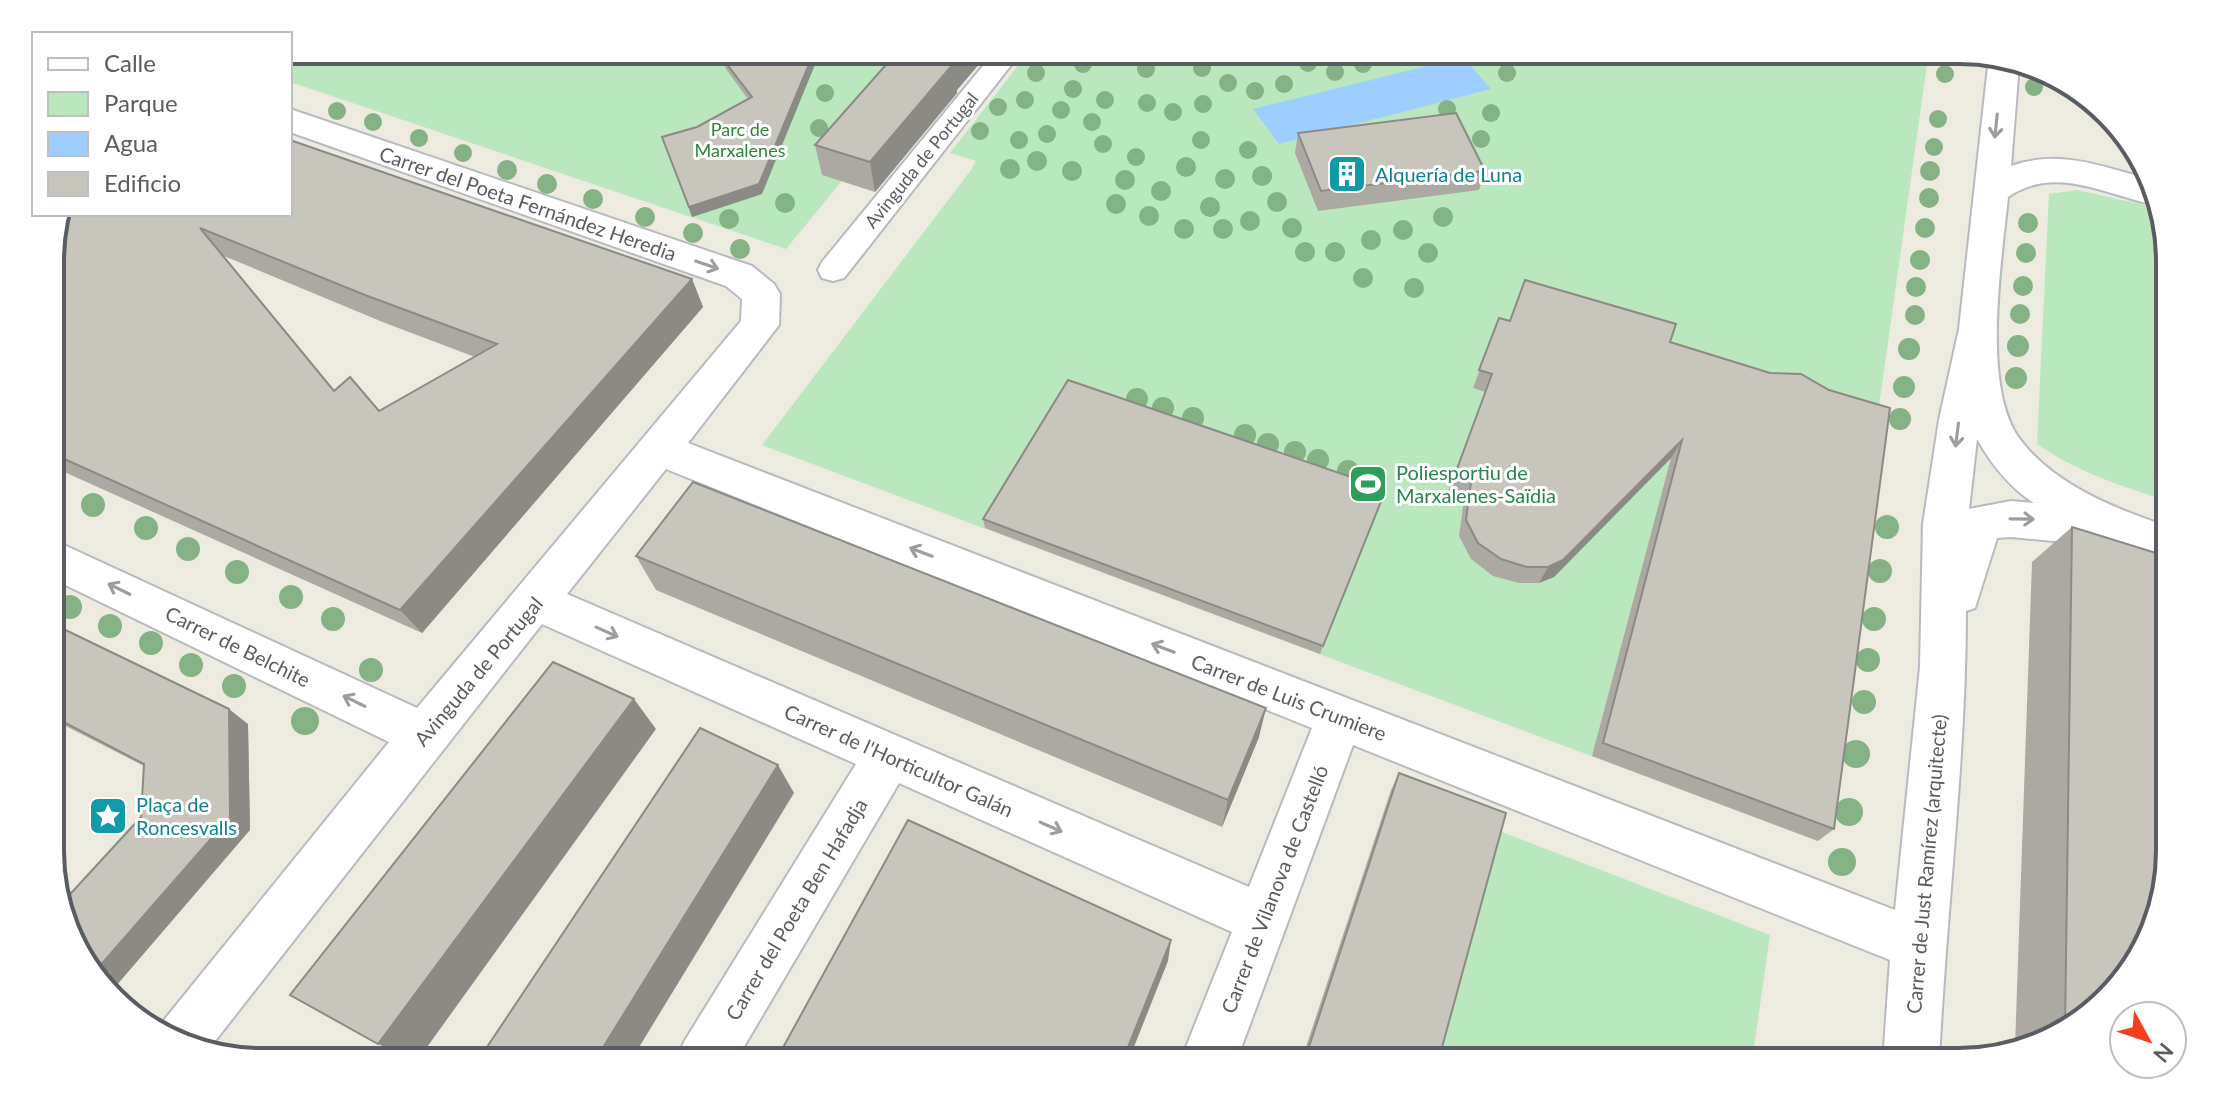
<svg xmlns="http://www.w3.org/2000/svg" width="2220" height="1112" viewBox="0 0 2220 1112" font-family="Lato,sans-serif">
	<style>
		.green { fill: #bae7bd }
		.water { fill: #9eceff }
		.lines { fill: none; stroke-linecap: round; stroke-linejoin: round }
		.pedestrian-casing { stroke: #b8bac0; stroke-width: 4 }
		.minor-casing { stroke: #b8bac0; stroke-width: 4 }
		.pedestrian { fill: #fff; fill-rule: evenodd }
		.minor { fill: #fff; fill-rule: evenodd }
		.tree { fill: #84b284 }
		.wall { fill: #aca9a3; fill-rule: evenodd }
		.shaded-wall { fill: #8c8a84 }
		.building { fill: #c8c5bd; stroke: #8c8a84; stroke-width: 2; fill-rule: evenodd }
		.oneway { stroke: #9b9da1 }
		.labels { text-anchor: middle; dominant-baseline: central; stroke-width: 6; stroke-linejoin: round; paint-order: stroke }
		.far-park-label { font-size: 18px; fill: #2e8439; stroke: #fff }
		.far-street-label { font-size: 18px; fill: #595c62; stroke: #fff }
		.culture-label { font-size: 20px; fill: #0d838f; stroke: #fff; text-anchor: start }
		.street-label { font-size: 20px; fill: #595c62; stroke: #fff }
		.leisure-label { font-size: 20px; fill: #27864d; stroke: #fff; text-anchor: start }
		.rim { fill: none; stroke: #595c62; stroke-width: 4 }
	</style>
	<rect width="100%" height="100%" fill="#edebe0"/>
	<g class="green">
		<path d="M290 50H929L824 174 842 181 786 249 290 82Z"/>
		<path d="M1030 50H1929L1818 841 762 445 971 170 976 161 950 153Z"/>
		<path d="M2077 190 2158 208 2168 234 2169 501C2121 486 2079 473 2037 444L2049 194Z"/>
		<path d="M1494 829 1770 935 1752 1062H1430Z"/>
	</g>
	<path class="water" d="M1463 57 1491 89 1279 144 1253 109Z"/>
	<g class="lines">
		<g class="pedestrian-casing">
			<path id="pedestrian" d="M996 50H1023L844 278 833 281 822 278 818 270 822 262Z"/>
		</g>
		<g class="minor-casing">
			<path id="minor" d="M1989 57 2019 64 2011 166C2057 149 2101 166 2145 178L2156 203C2145 204 2135 200 2125 197 2084 185 2046 171 2008 197 2002 259 1981 385 2019 438 2053 485 2116 509 2169 527V563L2108 541 2097 545 2011 537 1997 538 1975 608 1966 611C1966 761 1946 911 1939 1062H1883L1890 960 1353 745 1236 1062H1180L1232 932 899 783 735 1062H676L684 1042 856 764 542 624 208 1050 168 1040 156 1030 389 742 51 578V539L417 708 741 321 742 299 726 286 290 132V109L752 266 774 284 780 294 779 325 688 443 1895 910 1920 667 1923 524 1939 420 1959 329ZM1977 439C1992 465 2009 487 2034 503L2011 501 1969 509ZM666 469 1312 728 1249 887 567 594Z"/>
		</g>
		<use href="#pedestrian" class="pedestrian"/>
		<use href="#minor" class="minor"/>
	</g>
	<g class="tree">
		<circle cx="1308" cy="63" r="9"/>
		<circle cx="1083" cy="64" r="9"/>
		<circle cx="1363" cy="64" r="9"/>
		<circle cx="1202" cy="68" r="9"/>
		<circle cx="1146" cy="69" r="9"/>
		<circle cx="1335" cy="72" r="9"/>
		<circle cx="1036" cy="73" r="9"/>
		<circle cx="1507" cy="73" r="9"/>
		<circle cx="1945" cy="74" r="9"/>
		<circle cx="1228" cy="83" r="9"/>
		<circle cx="1284" cy="84" r="9"/>
		<circle cx="2034" cy="87" r="9"/>
		<circle cx="1073" cy="89" r="9"/>
		<circle cx="1255" cy="91" r="9"/>
		<circle cx="825" cy="93" r="9"/>
		<circle cx="1025" cy="100" r="9"/>
		<circle cx="1105" cy="100" r="9"/>
		<circle cx="1147" cy="103" r="9"/>
		<circle cx="1203" cy="104" r="9"/>
		<circle cx="998" cy="107" r="9"/>
		<circle cx="1447" cy="109" r="9"/>
		<circle cx="1061" cy="110" r="9"/>
		<circle cx="337" cy="111" r="9"/>
		<circle cx="1173" cy="112" r="9"/>
		<circle cx="1491" cy="113" r="9"/>
		<circle cx="1938" cy="119" r="9"/>
		<circle cx="373" cy="122" r="9"/>
		<circle cx="1092" cy="122" r="9"/>
		<circle cx="819" cy="128" r="9"/>
		<circle cx="980" cy="131" r="9"/>
		<circle cx="1047" cy="134" r="9"/>
		<circle cx="419" cy="138" r="9"/>
		<circle cx="1481" cy="139" r="9"/>
		<circle cx="1019" cy="140" r="9"/>
		<circle cx="1201" cy="140" r="9"/>
		<circle cx="1103" cy="144" r="9"/>
		<circle cx="1934" cy="147" r="9"/>
		<circle cx="1248" cy="150" r="9"/>
		<circle cx="463" cy="153" r="9"/>
		<circle cx="1136" cy="157" r="9"/>
		<circle cx="1037" cy="161" r="10"/>
		<circle cx="1186" cy="167" r="10"/>
		<circle cx="1010" cy="169" r="10"/>
		<circle cx="507" cy="170" r="10"/>
		<circle cx="1072" cy="171" r="10"/>
		<circle cx="1930" cy="171" r="10"/>
		<circle cx="1262" cy="176" r="10"/>
		<circle cx="1225" cy="179" r="10"/>
		<circle cx="1125" cy="180" r="10"/>
		<circle cx="547" cy="184" r="10"/>
		<circle cx="1161" cy="191" r="10"/>
		<circle cx="1929" cy="198" r="10"/>
		<circle cx="593" cy="199" r="10"/>
		<circle cx="1277" cy="202" r="10"/>
		<circle cx="785" cy="203" r="10"/>
		<circle cx="1116" cy="204" r="10"/>
		<circle cx="1210" cy="207" r="10"/>
		<circle cx="1149" cy="216" r="10"/>
		<circle cx="645" cy="217" r="10"/>
		<circle cx="1443" cy="217" r="10"/>
		<circle cx="729" cy="219" r="10"/>
		<circle cx="1250" cy="221" r="10"/>
		<circle cx="2028" cy="223" r="10"/>
		<circle cx="1292" cy="228" r="10"/>
		<circle cx="1925" cy="228" r="10"/>
		<circle cx="1184" cy="229" r="10"/>
		<circle cx="1223" cy="229" r="10"/>
		<circle cx="1403" cy="230" r="10"/>
		<circle cx="693" cy="233" r="10"/>
		<circle cx="1371" cy="240" r="10"/>
		<circle cx="740" cy="249" r="10"/>
		<circle cx="1305" cy="252" r="10"/>
		<circle cx="1335" cy="252" r="10"/>
		<circle cx="1428" cy="253" r="10"/>
		<circle cx="2026" cy="253" r="10"/>
		<circle cx="1920" cy="260" r="10"/>
		<circle cx="1363" cy="278" r="10"/>
		<circle cx="2023" cy="286" r="10"/>
		<circle cx="1916" cy="287" r="10"/>
		<circle cx="1414" cy="288" r="10"/>
		<circle cx="2020" cy="314" r="10"/>
		<circle cx="1915" cy="315" r="10"/>
		<circle cx="2018" cy="346" r="11"/>
		<circle cx="1909" cy="349" r="11"/>
		<circle cx="2016" cy="378" r="11"/>
		<circle cx="1904" cy="387" r="11"/>
		<circle cx="1137" cy="399" r="11"/>
		<circle cx="1163" cy="408" r="11"/>
		<circle cx="1193" cy="418" r="11"/>
		<circle cx="1900" cy="419" r="11"/>
		<circle cx="1245" cy="435" r="11"/>
		<circle cx="1268" cy="444" r="11"/>
		<circle cx="1295" cy="452" r="11"/>
		<circle cx="1318" cy="460" r="11"/>
		<circle cx="1348" cy="471" r="11"/>
		<circle cx="1371" cy="479" r="12"/>
		<circle cx="93" cy="505" r="12"/>
		<circle cx="1887" cy="527" r="12"/>
		<circle cx="146" cy="528" r="12"/>
		<circle cx="188" cy="549" r="12"/>
		<circle cx="1880" cy="571" r="12"/>
		<circle cx="237" cy="572" r="12"/>
		<circle cx="291" cy="597" r="12"/>
		<circle cx="70" cy="607" r="12"/>
		<circle cx="333" cy="619" r="12"/>
		<circle cx="1874" cy="619" r="12"/>
		<circle cx="110" cy="626" r="12"/>
		<circle cx="151" cy="643" r="12"/>
		<circle cx="1868" cy="660" r="12"/>
		<circle cx="191" cy="665" r="12"/>
		<circle cx="371" cy="670" r="12"/>
		<circle cx="234" cy="686" r="12"/>
		<circle cx="1864" cy="702" r="12"/>
		<circle cx="305" cy="721" r="14"/>
		<circle cx="1856" cy="754" r="14"/>
		<circle cx="1849" cy="812" r="14"/>
		<circle cx="1842" cy="862" r="14"/>
	</g>
	<g class="wall">
		<path d="M746 50 762 194 692 217 662 137 697 127 748 99 726 69 723 59Z"/>
		<path d="M899 50H991L957 90V93L875 192 822 175 815 145Z"/>
		<path d="M1298 133 1485 171 1479 190 1318 211 1295 153Z"/>
		<path d="M65 214 692 279 703 307 422 633 51 466 50 247ZM224 256 385 323 475 357 379 411 334 391Z"/>
		<path d="M1499 318 1510 321 1670 342 1834 829 1818 841 1592 756 1671 458 1554 577 1539 583H1519L1493 576 1471 559 1459 536 1464 500 1447 494 1485 392 1473 388Z"/>
		<path d="M1386 489 1320 654 985 528 983 519Z"/>
		<path d="M2072 527 2077 1026 2015 1047 2032 562Z"/>
		<path d="M636 556 1259 737 1222 827 656 590Z"/>
		<path d="M51 623 248 724 250 830 141 817 144 766 52 719Z"/>
		<path d="M1399 773 1438 1062H1301L1391 790Z"/>
	</g>
	<g class="shaded-wall">
		<path d="M815 50H821L762 194 692 217 689 207Z"/>
		<path d="M962 50H991L957 90V93L875 192 870 162Z"/>
		<path d="M692 279 703 307 422 633 400 610Z"/>
		<path d="M1682 440 1671 458 1554 577 1539 583 1548 567Z"/>
		<path d="M634 699 656 729 417 1061 378 1044Z"/>
		<path d="M1266 708 1259 737 1222 827 1228 800Z"/>
		<path d="M229 709 248 724 250 830 110 993 93 979 92 975Z"/>
		<path d="M778 765 794 793 630 1062H594Z"/>
		<path d="M1171 940 1168 961 1128 1062H1122Z"/>
	</g>
	<g class="building">
		<path d="M746 50H815L759 184 689 207 662 137 697 127 752 97 723 59Z"/>
		<path d="M899 50H962L951 62 954 63 870 162 815 145Z"/>
		<path d="M1456 113 1485 171 1321 191 1298 133Z"/>
		<path d="M290 140 692 279 400 610 51 453 50 247 58 220 65 214H290ZM200 228 365 295 497 344 379 411 350 377 334 391Z"/>
		<path d="M1525 280 1676 324 1670 342 1770 373 1801 374 1829 390 1890 408 1834 829 1603 743 1682 440 1563 560 1548 567H1527L1501 559 1478 543 1466 520 1471 482 1454 477 1492 374 1479 370 1499 318 1510 321Z"/>
		<path d="M1068 380 1386 489 1323 646 983 519Z"/>
		<path d="M693 482 1266 708 1228 800 636 556Z"/>
		<path d="M2072 527 2169 557 2170 852 2148 944 2077 1026 2065 1030Z"/>
		<path d="M51 623 229 709 230 817 92 975 62 903 141 817 144 764 52 716Z"/>
		<path d="M553 662 634 699 378 1044 290 995Z"/>
		<path d="M700 728 778 765 594 1062H477Z"/>
		<path d="M1399 773 1506 813 1438 1062H1304Z"/>
		<path d="M908 820 1171 940 1122 1062H775Z"/>
	</g>
	<defs><path id="oneway-shaft" d="M-6 0H5M1.5-3L5.5 0L1.5 3" fill="none" stroke-width="1.6" stroke-linecap="round" stroke-linejoin="round" transform="scale(2)"/></defs>
	<g class="oneway">
		<use href="#oneway-shaft" transform="translate(1996 126) rotate(96)"/>
		<use href="#oneway-shaft" transform="translate(707 265) rotate(19)"/>
		<use href="#oneway-shaft" transform="translate(1957 435) rotate(97)"/>
		<use href="#oneway-shaft" transform="translate(2022 519) rotate(1)"/>
		<use href="#oneway-shaft" transform="translate(921 552) rotate(-159)"/>
		<use href="#oneway-shaft" transform="translate(119 589) rotate(-154)"/>
		<use href="#oneway-shaft" transform="translate(607 632) rotate(24)"/>
		<use href="#oneway-shaft" transform="translate(1163 648) rotate(-159)"/>
		<use href="#oneway-shaft" transform="translate(354 701) rotate(-154)"/>
		<use href="#oneway-shaft" transform="translate(1051 827) rotate(24)"/>
	</g>
	<defs>
		<g id="building-square" transform="scale(2)"><rect x="-9" y="-9" width="18" height="18" rx="4" fill="#0f9aa8" stroke="#fff"/><path d="M-4-6H4V6H1V3H-1V6H-4ZM-2.5-4.3h1.7v1.8h-1.7ZM.8-4.3h1.7v1.8H.8ZM-2.5-1h1.7V.8h-1.7ZM.8-1h1.7V.8H.8Z" fill="#fff"/></g>
		<g id="stadium-square" transform="scale(2)"><rect x="-9" y="-9" width="18" height="18" rx="4" fill="#2e9e5b" stroke="#fff"/><path d="M0-5a6.5 5 0 1 0 0 10a6.5 5 0 1 0 0-10ZM-3.5-1.8h7v3.6h-7Z" fill="#fff"/></g>
		<g id="sight-square" transform="scale(2)"><rect x="-9" y="-9" width="18" height="18" rx="4" fill="#0f9aa8" stroke="#fff"/><path d="M0-6L1.8-2.2L6-1.7L2.9 1.2L3.7 5.4L0 3.3L-3.7 5.4L-2.9 1.2L-6-1.7L-1.8-2.2Z" fill="#fff"/></g>
	</defs>
	<g fill-rule="evenodd">
		<use href="#building-square" x="1347" y="174"/>
		<use href="#stadium-square" x="1368" y="484"/>
		<use href="#sight-square" x="108" y="816"/>
	</g>
	<g class="labels">
		<g class="far-park-label">
			<text x="740" y="129">Parc de<tspan x="740" dy="21">Marxalenes</tspan></text>
		</g>
		<g class="far-street-label">
			<text transform="translate(921 160) rotate(-51)">Avinguda de Portugal</text>
		</g>
		<g class="culture-label">
			<text x="1375" y="174">Alquería de Luna</text>
			<text x="136" y="804">Plaça de<tspan x="136" dy="23">Roncesvalls</tspan></text>
		</g>
		<g class="street-label">
			<text transform="translate(528 203) rotate(19)">Carrer del Poeta Fernández Heredia</text>
			<text transform="translate(238 646) rotate(26)">Carrer de Belchite</text>
			<text transform="translate(478 671) rotate(-50)">Avinguda de Portugal</text>
			<text transform="translate(1289 697) rotate(21)">Carrer de Luis Crumiere</text>
			<text transform="translate(899 760) rotate(24)">Carrer de l'Horticultor Galán</text>
			<text transform="translate(1926 864) rotate(-85)">Carrer de Just Ramírez (arquitecte)</text>
			<text transform="translate(1274 889) rotate(-69)">Carrer de Vilanova de Castelló</text>
			<text transform="translate(796 909) rotate(-59)">Carrer del Poeta Ben Hafadja</text>
		</g>
		<g class="leisure-label">
			<text x="1396" y="472">Poliesportiu de<tspan x="1396" dy="23">Marxalenes-Saïdia</tspan></text>
		</g>
	</g>
	<path d="M0 0H2220V1112H0ZM261 64H1959A197 197 0 0 1 2156 261V851A197 197 0 0 1 1959 1048H261A197 197 0 0 1 64 851V261A197 197 0 0 1 261 64Z" fill="#fff" fill-rule="evenodd"/>
	<path class="rim" d="M261 64H1959A197 197 0 0 1 2156 261V851A197 197 0 0 1 1959 1048H261A197 197 0 0 1 64 851V261A197 197 0 0 1 261 64Z"/>
	<rect x="32" y="32" width="260" height="184" fill="#ffffff" stroke="#bdbec0" stroke-width="2"/>
	<rect x="48" y="58" width="40" height="12" fill="#ffffff" stroke="#bdbec0" stroke-width="2"/>
	<text x="104" y="72" font-size="24" fill="#595c62">Calle</text>
	<rect x="48" y="92" width="40" height="24" fill="#bae7bd" stroke="#bdbec0" stroke-width="2"/>
	<text x="104" y="112" font-size="24" fill="#595c62">Parque</text>
	<rect x="48" y="132" width="40" height="24" fill="#9eceff" stroke="#bdbec0" stroke-width="2"/>
	<text x="104" y="152" font-size="24" fill="#595c62">Agua</text>
	<rect x="48" y="172" width="40" height="24" fill="#c8c5bd" stroke="#bdbec0" stroke-width="2"/>
	<text x="104" y="192" font-size="24" fill="#595c62">Edificio</text>
	<g transform="translate(2148 1040) rotate(130)"><circle r="38" fill="#ffffff" stroke="#bdbec0" stroke-width="2"/>
	<path d="M0-6L14 30L0 20L-14 30Z" fill="#f43f1f"/>
	<text y="-12" font-size="22" font-weight="bold" text-anchor="middle" fill="#595c62">N</text>
	</g>
</svg>
